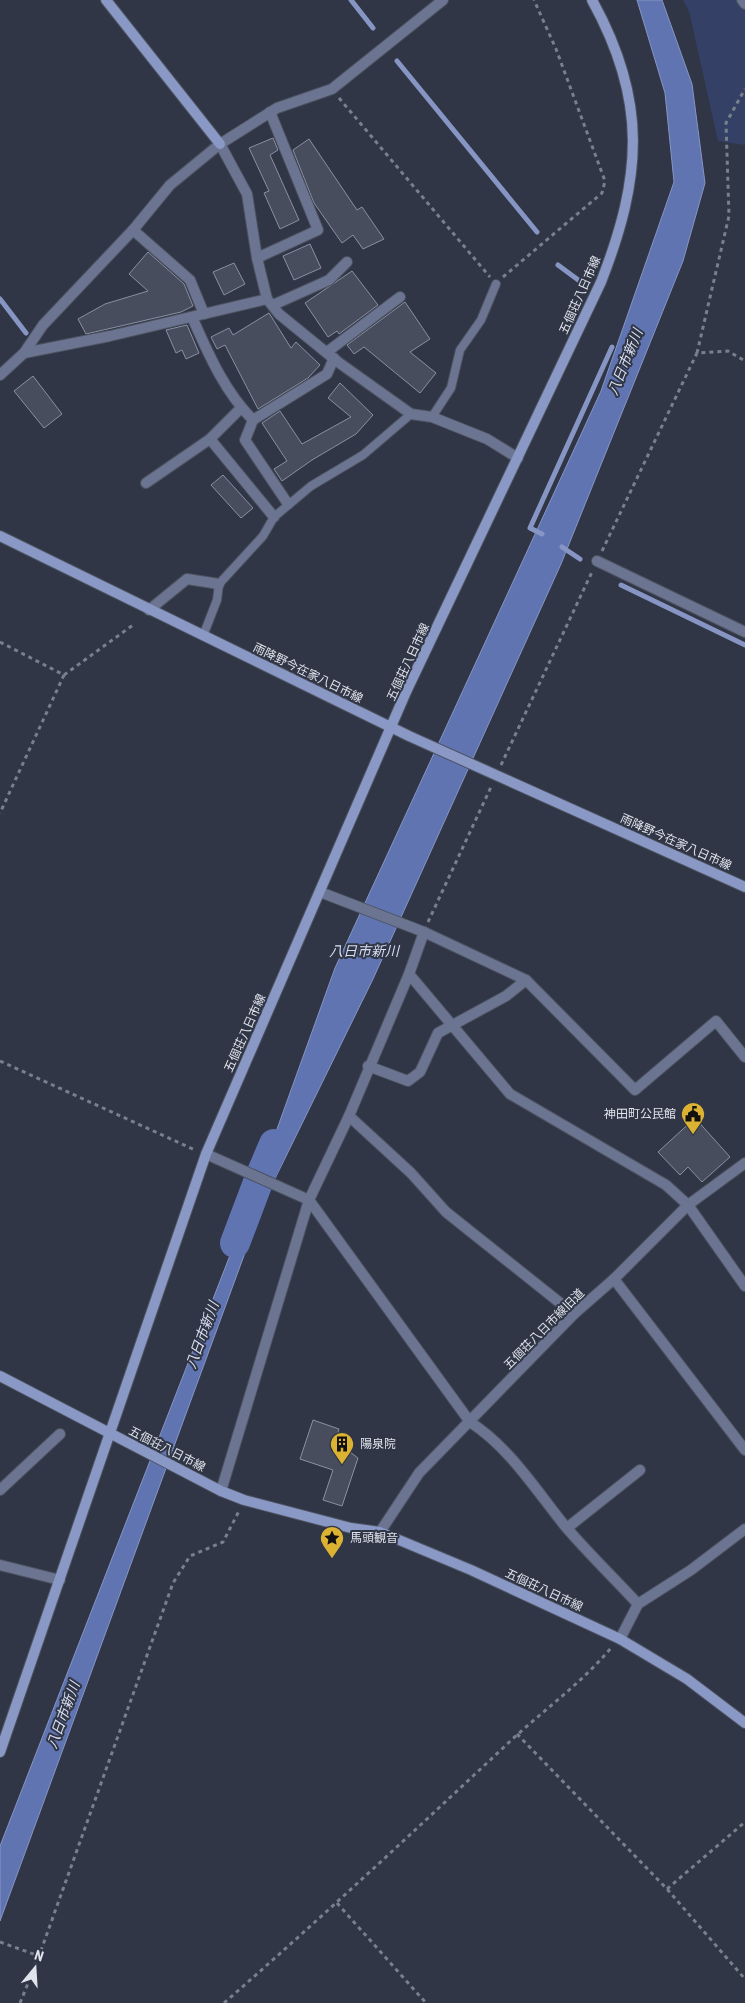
<svg xmlns="http://www.w3.org/2000/svg" width="745" height="2003" viewBox="0 0 745 2003" font-family="'Roboto Condensed','Noto Sans JP',sans-serif">
	<style>
		.green { fill: #344065 }
		.water { fill: #6074b2; stroke: #8695c3 }
		.lines { fill: none; stroke-linecap: round; stroke-linejoin: round }
		.stream { stroke: #8695c3; stroke-width: 5 }
		.river { stroke: #6074b2; stroke-width: 30 }
		.building { fill: #474d5d; stroke: #8990a2 }
		.lane-casing { stroke: #4c5260; stroke-width: 10 }
		.street-casing { stroke: #4c5260; stroke-width: 12 }
		.secondary-casing { stroke: #4c5260; stroke-width: 12 }
		.path { stroke: #7a7f8c; stroke-width: 3; stroke-dasharray: 4 4; stroke-linecap: butt }
		.lane { stroke: #6b7591; stroke-width: 8 }
		.street { stroke: #6b7591; stroke-width: 10 }
		.secondary { stroke: #8998c4; stroke-width: 10 }
		.labels { text-anchor: middle; dominant-baseline: central; stroke-width: 4; stroke-linejoin: round; paint-order: stroke }
		.street-label { font-size: 12px; fill: #dfe3ec; stroke: #303645 }
		.poi-label { font-size: 12px; fill: #dfe3ec; stroke: #303645; text-anchor: start }
		.water-label { font-size: 14px; font-style: italic; fill: #d7def0; stroke: #303645 }
	</style>
	<rect width="100%" height="100%" fill="#303645"/>
	<path class="green" d="M683 0H745V145L718 141 689 11Z"/>
	<path class="water" d="M637 0H662L692 84 705 183 683 261 561 564 373 979 264 1201 0 1921V1846L250 1204 335 968 601 391 674 182 665 93Z"/>
	<g class="lines">
		<g class="stream">
			<path d="M351 0 373 28"/>
			<path d="M397 61 537 232"/>
			<path d="M558 265 585 285"/>
			<path d="M0 299 26 333"/>
			<path d="M542 534 530 528 612 347"/>
			<path d="M562 547 580 559"/>
			<path d="M621 585 745 645"/>
		</g>
		<path class="river" d="M235 1243 260 1177 274 1144"/>
	</g>
	<g class="building">
		<path d="M273 138 278 150 270 155 299 220 280 229 264 193 269 191 249 148Z"/>
		<path d="M309 139 357 210 362 207 384 239 363 249 353 235 342 243 314 203 293 150Z"/>
		<path d="M310 244 321 268 294 280 283 256Z"/>
		<path d="M148 252 184 284 193 306 181 312 86 334 78 319 105 304 148 291 129 274Z"/>
		<path d="M234 263 245 284 224 295 213 272Z"/>
		<path d="M352 271 378 305 339 334 337 331 328 337 305 303Z"/>
		<path d="M405 302 430 339 410 352 436 373 420 393 364 347 354 354 347 345Z"/>
		<path d="M269 313 291 348 296 342 320 365 308 378 258 409 225 345 217 349 211 337 229 328 233 335Z"/>
		<path d="M187 325 199 353 186 359 182 350 176 353 166 330Z"/>
		<path d="M33 376 62 414 44 428 14 391Z"/>
		<path d="M340 383 373 415 356 434 312 460 282 481 274 469 287 461 262 423 280 411 302 444 351 417 328 398Z"/>
		<path d="M223 475 253 508 241 518 211 485Z"/>
		<path d="M695 1118 730 1157 702 1182 688 1167 680 1175 658 1152Z"/>
		<path d="M313 1420 339 1429 335 1441 358 1458 342 1506 323 1500 333 1470 300 1459Z"/>
	</g>
	<g class="lines">
		<g class="lane-casing">
			<g id="lane">
				<path d="M432 417 451 388 460 350 481 320 496 284"/>
				<path d="M203 636 217 600 219 584 263 536 274 517 311 486 363 455 411 414"/>
			</g>
		</g>
		<g class="street-casing">
			<g id="street">
				<path d="M742 0 745 4"/>
				<path d="M220 144 247 194 257 258 267 299 279 314 338 362 411 414 432 417 487 439 518 458"/>
				<path d="M133 230 190 280 204 314"/>
				<path d="M257 258 318 230 270 112"/>
				<path d="M273 305 329 280 347 262"/>
				<path d="M192 317C208 353 224 391 253 420"/>
				<path d="M327 352 400 297"/>
				<path d="M24 353 110 336 267 299"/>
				<path d="M0 375 24 353 43 325 133 230 170 185 220 144 277 108 332 89 443 0"/>
				<path d="M210 439 274 517"/>
				<path d="M146 483 210 439 241 408"/>
				<path d="M288 504 245 440 253 420 327 374 334 358"/>
				<path d="M597 561 745 632"/>
				<path d="M149 610 187 579 219 584"/>
				<path d="M320 892 424 932 526 980 635 1090 716 1021 745 1057"/>
				<path d="M409 974 510 1094 666 1185 688 1205 745 1286"/>
				<path d="M368 1066 408 1081 420 1072 438 1033 506 996 526 980"/>
				<path d="M349 1116 411 1173 446 1212 574 1314"/>
				<path d="M206 1154 309 1200 470 1422C509 1447 536 1490 565 1526 588 1553 614 1578 638 1604L691 1570 745 1529"/>
				<path d="M614 1279 745 1450"/>
				<path d="M0 1490 60 1434"/>
				<path d="M221 1491 309 1200 349 1116 409 974 424 932"/>
				<path d="M567 1528 640 1470"/>
				<path d="M380 1532 419 1473 574 1314 614 1279 688 1205 745 1163"/>
				<path d="M0 1565 60 1580"/>
				<path d="M620 1639 638 1604"/>
			</g>
		</g>
		<g class="secondary-casing">
			<g id="secondary">
				<path d="M106 0 220 144"/>
				<path d="M0 536 409 736 745 887"/>
				<path d="M0 1376 221 1491 244 1500 351 1528 380 1532 471 1570 620 1639 687 1679 745 1723"/>
				<path d="M0 1752 206 1154 406 692 601 282C642 177 648 101 592 0"/>
			</g>
		</g>
		<g class="path">
			<path d="M339 98 490 277"/>
			<path d="M503 277 602 193 605 181 556 49 534 0"/>
			<path d="M697 353 729 216 726 123 745 89"/>
			<path d="M602 551 697 353 728 351 745 361"/>
			<path d="M0 642 64 675 0 813"/>
			<path d="M64 675 133 625"/>
			<path d="M501 765 592 572"/>
			<path d="M428 922 491 787"/>
			<path d="M0 1061 195 1150"/>
			<path d="M517 1734 667 1889 745 1979"/>
			<path d="M667 1889 745 1822"/>
			<path d="M337 1903 426 2003"/>
			<path d="M0 1942 39 1956"/>
			<path d="M20 2003 39 1956 173 1583 190 1556 223 1542 239 1511"/>
			<path d="M224 2003C319 1920 411 1834 503 1748 538 1714 579 1686 611 1648"/>
		</g>
		<use href="#lane" class="lane"/>
		<use href="#street" class="street"/>
		<use href="#secondary" class="secondary"/>
	</g>
	<defs>
		<g id="civic-pin" transform="scale(1.25)"><path d="M0 17L-7.5 6A9.5 9.5 0 1 1 7.5 6Z" fill="#dcb233" stroke="#303645"/><path d="M-.6-6.5H3V-4.5H.6V-3L4-1V1h2V6H-6V1h2V-1L-.6-3ZM-1.2 2.5V6h2.4V2.5Z" fill="#111"/></g>
		<g id="building-pin" transform="scale(1.25)"><path d="M0 17L-7.5 6A9.5 9.5 0 1 1 7.5 6Z" fill="#dcb233" stroke="#303645"/><path d="M-4-6H4V6H1V3H-1V6H-4ZM-2.5-4.3h1.7v1.8h-1.7ZM.8-4.3h1.7v1.8H.8ZM-2.5-1h1.7V.8h-1.7ZM.8-1h1.7V.8H.8Z" fill="#111"/></g>
		<g id="sight-pin" transform="scale(1.25)"><path d="M0 17L-7.5 6A9.5 9.5 0 1 1 7.5 6Z" fill="#dcb233" stroke="#303645"/><path d="M0-6L1.8-2.2L6-1.7L2.9 1.2L3.7 5.4L0 3.3L-3.7 5.4L-2.9 1.2L-6-1.7L-1.8-2.2Z" fill="#111"/></g>
	</defs>
	<g fill-rule="evenodd">
		<use href="#civic-pin" x="693" y="1114"/>
		<use href="#building-pin" x="342" y="1444"/>
		<use href="#sight-pin" x="332" y="1538"/>
	</g>
	<g class="labels">
		<g class="street-label">
			<text transform="translate(580 295) rotate(-66)">五個荘八日市線</text>
			<text transform="translate(408 662) rotate(-65)">五個荘八日市線</text>
			<text transform="translate(308 673) rotate(26)">雨降野今在家八日市線</text>
			<text transform="translate(676 842) rotate(24)">雨降野今在家八日市線</text>
			<text transform="translate(245 1033) rotate(-66)">五個荘八日市線</text>
			<text transform="translate(544 1329) rotate(-45)">五個荘八日市線旧道</text>
			<text transform="translate(167 1449) rotate(27)">五個荘八日市線</text>
			<text transform="translate(544 1590) rotate(25)">五個荘八日市線</text>
		</g>
		<g class="poi-label">
			<text x="676" y="1114" text-anchor="end">神田町公民館</text>
			<text x="360" y="1444">陽泉院</text>
			<text x="350" y="1538">馬頭観音</text>
		</g>
		<g class="water-label">
			<text transform="translate(625 362) rotate(-68)">八日市新川</text>
			<text x="364" y="951">八日市新川</text>
			<text transform="translate(202 1335) rotate(-70)">八日市新川</text>
			<text transform="translate(63 1715) rotate(-70)">八日市新川</text>
		</g>
	</g>
	<g transform="translate(35 1968) rotate(18)" stroke="#303645" stroke-width="4" paint-order="stroke">
	<path d="M0-4L9 19L0 12L-9 19Z" fill="#dfe3ec"/>
	<text y="-8" font-size="14" font-weight="bold" text-anchor="middle" fill="#dfe3ec">N</text>
	</g>
</svg>
